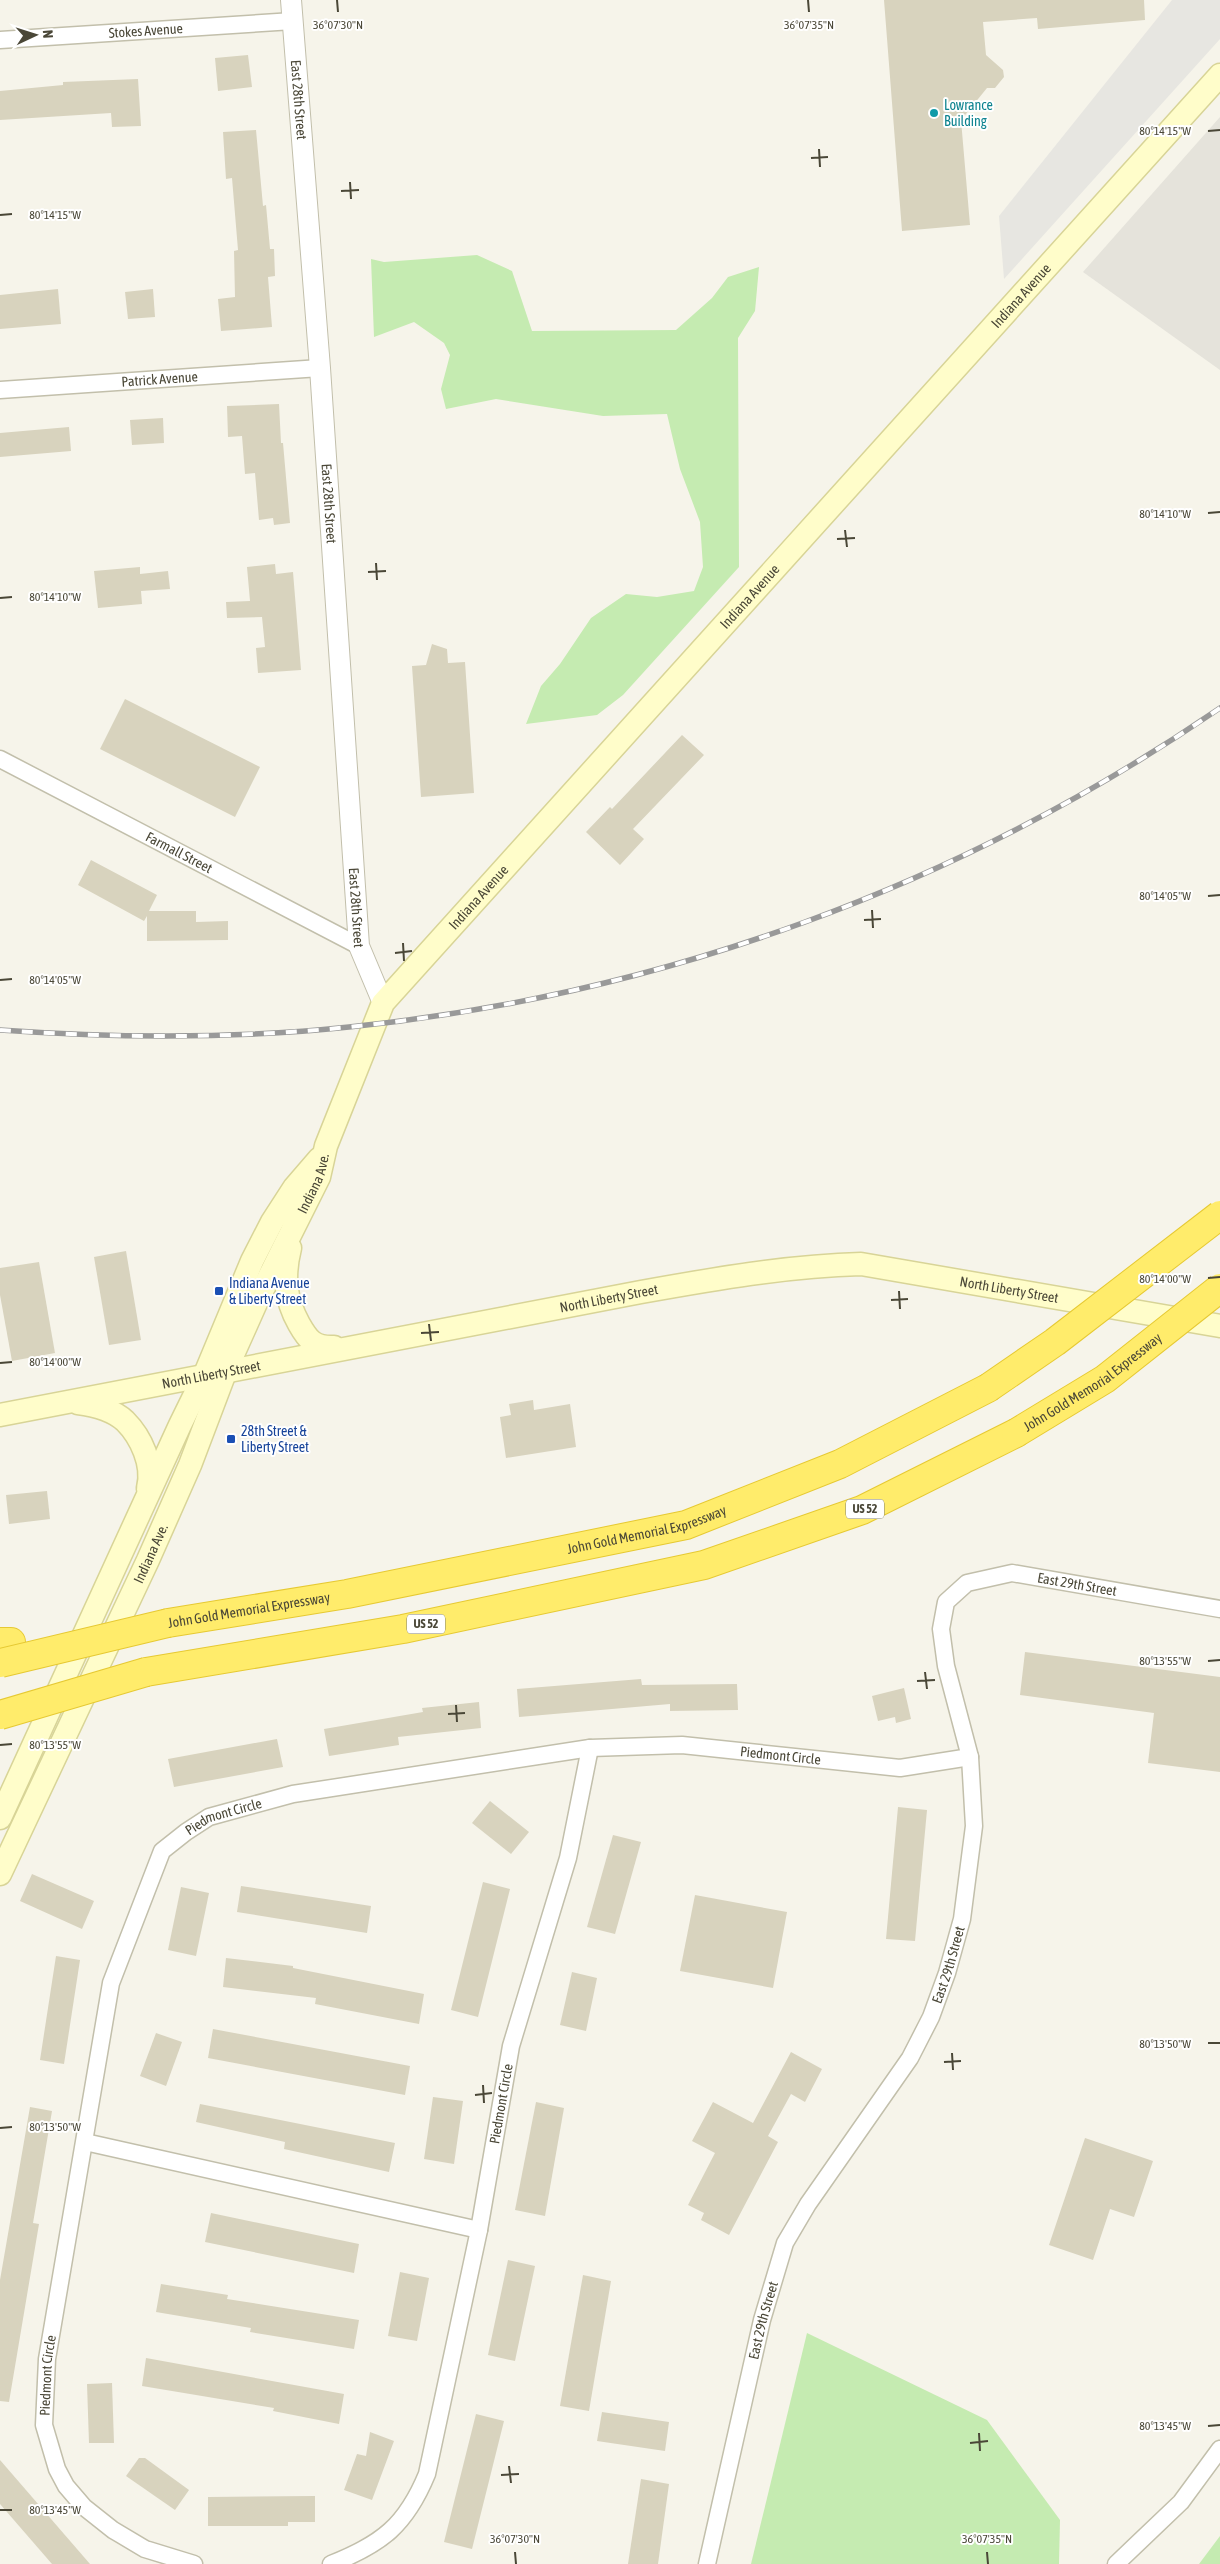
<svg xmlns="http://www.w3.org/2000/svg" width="1220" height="2564" viewBox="0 0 1220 2564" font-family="'Asap Condensed',sans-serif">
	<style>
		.industrial { fill: #e5e3db }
		.green { fill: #c5ebb1 }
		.parking { fill: #e7e6e1 }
		.building { fill: #d8d3be }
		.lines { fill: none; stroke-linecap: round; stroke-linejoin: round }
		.minor-casing { stroke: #c2bfab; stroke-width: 19 }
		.tertiary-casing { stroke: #c2bfab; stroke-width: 22 }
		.secondary-casing { stroke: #d8d497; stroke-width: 25 }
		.motorway-casing { stroke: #e6c933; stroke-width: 30 }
		.minor { stroke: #fff; stroke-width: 16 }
		.tertiary { stroke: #fff; stroke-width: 20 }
		.secondary { stroke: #fffdca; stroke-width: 22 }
		.motorway { stroke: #ffec6b; stroke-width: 28 }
		.rail-casing { stroke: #999; stroke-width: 5.5 }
		.rail { stroke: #fff; stroke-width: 4; stroke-dasharray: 11; stroke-linecap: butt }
		.motorway-bridge-casing { stroke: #e6c933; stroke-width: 30; stroke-linecap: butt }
		.motorway-bridge { stroke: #ffec6b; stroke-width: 28 }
		.ticks { fill: none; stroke: #4a4737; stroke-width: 2 }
		.culture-dot { fill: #0f9aa8; stroke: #fff; stroke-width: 2 }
		.transit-dot { fill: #1a4fb4; stroke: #fff; stroke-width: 2 }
		.labels { text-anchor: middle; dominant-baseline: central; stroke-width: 4; stroke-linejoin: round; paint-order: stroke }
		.shield { fill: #fff; stroke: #807e73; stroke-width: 1 }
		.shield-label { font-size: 12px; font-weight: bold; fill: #4a4737 }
		.street-label { font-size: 14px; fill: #4a4737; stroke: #fff }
		.culture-label { font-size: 14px; fill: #0d838f; stroke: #fff; text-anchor: start }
		.transit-label { font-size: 14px; fill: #164399; stroke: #fff; text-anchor: start }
		.ticks-label { font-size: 12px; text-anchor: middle; fill: #4a4737; stroke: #fff; stroke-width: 4; stroke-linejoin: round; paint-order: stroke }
	</style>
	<rect width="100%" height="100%" fill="#f6f4ea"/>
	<path class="industrial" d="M1220 117V370L1083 272Z"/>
	<g class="green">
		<path d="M477 255 512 271 532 331 676 330 712 298 728 277 759 267 755 311 738 338 739 567 623 695 597 715 526 724 541 686 560 664 591 618 626 594 657 597 694 591 703 567 700 522 680 469 667 414 603 416 496 399 446 409 441 389 450 355 444 343 414 322 374 337 371 259 384 262Z"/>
		<path d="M807 2333 987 2420 1060 2520 1059 2564H751Z"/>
		<path d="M1220 2536V2564H1199Z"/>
	</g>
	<path class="parking" d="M1172 0H1220V39L1004 279 999 216Z"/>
	<g class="building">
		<path d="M884 0H1144L1145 20 1038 29 1037 18 983 22 986 55 1003 70 1004 77 995 88H987L961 120 970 225 902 231Z"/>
		<path d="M248 55 252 87 218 91 215 58Z"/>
		<path d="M138 79 141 126 112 127 111 113 0 120V91L63 85V82Z"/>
		<path d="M256 130 263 206 266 205 270 249H274L275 276 268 277 272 327 221 331 218 299 235 297 234 251 238 250 232 178 226 179 223 132Z"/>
		<path d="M58 289 61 324 0 329V295Z"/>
		<path d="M153 289 155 317 128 319 125 292Z"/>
		<path d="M279 404 281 443H283L290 523 274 525 273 518 259 520 255 473 245 474 242 436 228 437 227 406Z"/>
		<path d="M163 418 164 443 132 445 130 420Z"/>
		<path d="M69 427 71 451 0 457V433Z"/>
		<path d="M275 564 276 574 293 572 301 670 258 673 256 648 265 647 262 617 227 618 226 602 250 601 247 567Z"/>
		<path d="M140 567V574L168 571 170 589 141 591 142 604 98 608 94 571Z"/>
		<path d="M432 644 447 649 448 663 465 662 474 793 421 797 412 666 426 665Z"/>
		<path d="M125 699 260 767 235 817 100 749Z"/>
		<path d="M682 735 704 755 633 829 644 839 620 865 586 832 610 807 612 809Z"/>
		<path d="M91 860 157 895 149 911H196V922L228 921V940L147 941V916L144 921 78 885Z"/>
		<path d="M126 1251 141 1340 109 1345 94 1257Z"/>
		<path d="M39 1262 55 1353 12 1361 0 1295V1268Z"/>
		<path d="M533 1400 534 1410 570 1404 576 1447 506 1458 500 1417 511 1415 509 1404Z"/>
		<path d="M47 1491 50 1519 9 1524 6 1495Z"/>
		<path d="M1025 1652 1220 1677V1772L1148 1763 1154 1713 1020 1695Z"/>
		<path d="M641 1679 642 1685 737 1684 738 1710 670 1711V1704L519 1717 517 1689Z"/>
		<path d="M904 1688 911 1719 896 1723 895 1717 878 1721 872 1696Z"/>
		<path d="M479 1702 481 1728 398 1737 399 1745 329 1756 324 1729 423 1712 422 1708Z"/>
		<path d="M277 1739 283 1767 174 1787 168 1759Z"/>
		<path d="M490 1801 529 1832 511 1854 472 1823Z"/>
		<path d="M898 1807 927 1810 915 1941 886 1939Z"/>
		<path d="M613 1835 641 1842 615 1934 587 1927Z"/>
		<path d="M32 1874 94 1901 82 1929 20 1901Z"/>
		<path d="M483 1882 510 1889 478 2017 451 2010Z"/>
		<path d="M241 1886 371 1906 367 1933 237 1912Z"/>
		<path d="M181 1887 209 1893 196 1956 168 1950Z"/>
		<path d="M695 1895 787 1912 773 1988 680 1971Z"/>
		<path d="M56 1956 80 1960 64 2064 40 2060Z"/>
		<path d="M226 1958 293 1966V1968L424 1994 419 2024 315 2004 316 1998 223 1987Z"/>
		<path d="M572 1972 597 1978 586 2031 560 2025Z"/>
		<path d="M213 2029 410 2066 405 2095 208 2058Z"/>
		<path d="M156 2033 182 2042 166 2086 140 2076Z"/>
		<path d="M791 2052 822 2069 805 2102 791 2094 768 2136 778 2142 729 2235 701 2220 704 2213 688 2205 715 2153 692 2141 713 2102 753 2123Z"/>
		<path d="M433 2097 463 2101 454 2164 424 2159Z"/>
		<path d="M536 2102 564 2108 545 2216 515 2210Z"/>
		<path d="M200 2104 395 2143 389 2172 284 2149 285 2142 196 2122Z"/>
		<path d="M30 2107 52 2111 33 2223 39 2224 9 2402 0 2401V2280Z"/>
		<path d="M1085 2138 1153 2161 1134 2217 1110 2209 1093 2260 1049 2245Z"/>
		<path d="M211 2213 359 2244 354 2273 205 2242Z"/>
		<path d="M508 2260 535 2266 515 2361 488 2355Z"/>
		<path d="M400 2272 429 2278 417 2341 388 2336Z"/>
		<path d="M583 2275 611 2281 589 2411 560 2406Z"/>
		<path d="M161 2284 228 2295 227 2299 359 2320 354 2349 250 2332 251 2328 156 2312Z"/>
		<path d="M146 2358 344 2394 339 2424 273 2411 274 2408 142 2386Z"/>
		<path d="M112 2383 114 2443H89L87 2384Z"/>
		<path d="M602 2412 669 2422 665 2451 597 2441Z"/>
		<path d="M476 2414 504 2421 472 2549 444 2542Z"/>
		<path d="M370 2432 394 2441 372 2500 344 2490 357 2454 366 2456Z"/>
		<path d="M139 2458H145L189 2490 175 2510 126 2476Z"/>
		<path d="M0 2460 90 2564H52L0 2504Z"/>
		<path d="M641 2479 669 2484 658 2564H628Z"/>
		<path d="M315 2496V2522H288V2526H208V2497Z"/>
	</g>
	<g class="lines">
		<g class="minor-casing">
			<g id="minor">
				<path id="s1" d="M0 40 293 21"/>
				<path id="s2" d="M0 390 320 368"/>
				<path id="s3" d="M0 759 359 946"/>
				<path d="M85 2142 479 2230"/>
				<path id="s4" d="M194 2564 145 2549 113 2530 84 2507 66 2486 57 2469 44 2425 47 2359 111 1983 162 1851 186 1832 209 1817 293 1794 590 1748 682 1745 900 1768 970 1757"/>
				<path id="s5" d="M331 2564C382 2544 406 2525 427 2474L479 2230 511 2046 568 1858 590 1748"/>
				<path id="s6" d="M707 2564 762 2320 785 2243 808 2204 910 2058 931 2017 947 1973 962 1919 974 1826 970 1757 946 1666 941 1629 946 1602 967 1583 1012 1573 1220 1609"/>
				<path d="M1116 2564 1181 2502 1220 2449"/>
			</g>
		</g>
		<g class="tertiary-casing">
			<g id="tertiary">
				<path id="s7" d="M291 0 320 368 359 946 383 1003"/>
			</g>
		</g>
		<g class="secondary-casing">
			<g id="secondary">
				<path d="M290 1248C283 1276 285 1299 299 1324 308 1340 314 1348 334 1347"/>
				<path d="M78 1403C94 1405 112 1409 125 1421 141 1437 154 1465 148 1488"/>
				<path id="s8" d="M0 1415 641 1292C714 1279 787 1266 861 1264L1220 1326"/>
				<path d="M0 1818 180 1425 205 1374 252 1261 272 1222 294 1188 319 1159"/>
				<path id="s9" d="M0 1874 148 1560 190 1465 226 1370 256 1303 319 1177 326 1146 383 1003 1220 75"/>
			</g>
		</g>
		<g class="motorway-casing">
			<g id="motorway">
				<path id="s10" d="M168 1623 347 1594 686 1525 840 1464 988 1388"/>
				<path d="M0 1642H11"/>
				<path d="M146 1672 403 1629 704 1565 862 1510 1016 1433"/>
			</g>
		</g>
		<use href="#minor" class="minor"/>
		<use href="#tertiary" class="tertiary"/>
		<use href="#secondary" class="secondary"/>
		<use href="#motorway" class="motorway"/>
		<g class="rail-casing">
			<path id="rail" d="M0 1030C114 1038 235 1039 349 1027 662 995 960 886 1220 708"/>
		</g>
		<use href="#rail" class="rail"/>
		<g class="motorway-bridge-casing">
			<g id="motorway-bridge">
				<path d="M988 1388 1055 1342 1220 1215"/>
				<path id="s11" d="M1016 1433 1105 1379 1220 1288"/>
				<path d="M1 1663 168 1623"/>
				<path d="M0 1715 146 1672"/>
			</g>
		</g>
		<use href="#motorway-bridge" class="motorway-bridge"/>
	</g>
	<path class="ticks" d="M337 0 338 12M808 0 809 12M1208 131 1220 130M819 149 820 167M811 158 828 157M350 182 351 199M341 191 359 190M0 215 12 214M1208 513 1220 512M845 530 847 547M837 539 855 538M376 563 377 580M368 572 386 571M0 598 12 597M1208 896 1220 895M872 910 873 928M864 920 881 919M403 943 404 961M395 953 412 951M0 980 12 979M1208 1278 1220 1277M899 1291 900 1309M891 1300 908 1299M429 1324 431 1341M421 1333 439 1332M0 1363 12 1362M1208 1661 1220 1660M925 1672 927 1689M917 1681 935 1680M456 1705 457 1722M448 1714 465 1713M0 1745 12 1744M1208 2043H1220M952 2053 953 2070M944 2062 961 2061M483 2085 484 2103M475 2095 492 2093M0 2128 12 2127M1208 2426 1220 2425M979 2433 980 2451M970 2443 988 2441M509 2466 511 2483M501 2475 519 2474M0 2510H12M515 2552 516 2564M987 2552 988 2564"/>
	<circle class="culture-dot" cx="934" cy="113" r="5"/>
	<g class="transit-dot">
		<rect x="214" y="1286" width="10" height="10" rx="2.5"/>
		<rect x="226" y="1434" width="10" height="10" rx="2.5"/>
	</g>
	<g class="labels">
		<g class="shield">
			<rect x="846" y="1499.5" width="38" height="19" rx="4"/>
			<rect x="407" y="1614.5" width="38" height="19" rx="4"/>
		</g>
		<g class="shield-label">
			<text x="865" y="1509">US 52</text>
			<text x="426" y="1624">US 52</text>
		</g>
		<g class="street-label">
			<text stroke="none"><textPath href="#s1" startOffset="146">Stokes Avenue</textPath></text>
			<text stroke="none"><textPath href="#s7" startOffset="100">East 28th Street</textPath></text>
			<text stroke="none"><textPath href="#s9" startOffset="1905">Indiana Avenue</textPath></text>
			<text stroke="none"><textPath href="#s2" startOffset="160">Patrick Avenue</textPath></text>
			<text stroke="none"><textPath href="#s7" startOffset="505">East 28th Street</textPath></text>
			<text stroke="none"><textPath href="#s9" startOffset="1500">Indiana Avenue</textPath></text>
			<text stroke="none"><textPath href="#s3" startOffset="202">Farmall Street</textPath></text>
			<text stroke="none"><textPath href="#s9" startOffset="1095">Indiana Avenue</textPath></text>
			<text stroke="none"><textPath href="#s7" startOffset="910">East 28th Street</textPath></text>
			<text stroke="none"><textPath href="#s9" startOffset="759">Indiana Ave.</textPath></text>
			<text stroke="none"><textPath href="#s8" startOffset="1025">North Liberty Street</textPath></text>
			<text stroke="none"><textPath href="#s8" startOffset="620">North Liberty Street</textPath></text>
			<text stroke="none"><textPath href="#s8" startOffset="215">North Liberty Street</textPath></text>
			<text stroke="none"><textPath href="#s11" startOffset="92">John Gold Memorial Expressway</textPath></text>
			<text stroke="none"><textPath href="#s10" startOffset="488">John Gold Memorial Expressway</textPath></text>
			<text stroke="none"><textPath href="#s9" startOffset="354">Indiana Ave.</textPath></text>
			<text stroke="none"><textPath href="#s6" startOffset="1165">East 29th Street</textPath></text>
			<text stroke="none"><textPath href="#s10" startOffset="82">John Gold Memorial Expressway</textPath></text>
			<text stroke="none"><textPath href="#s4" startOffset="1444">Piedmont Circle</textPath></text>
			<text stroke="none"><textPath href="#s4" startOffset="879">Piedmont Circle</textPath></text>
			<text stroke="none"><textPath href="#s6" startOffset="655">East 29th Street</textPath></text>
			<text stroke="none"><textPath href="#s5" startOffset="514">Piedmont Circle</textPath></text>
			<text stroke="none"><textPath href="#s6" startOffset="250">East 29th Street</textPath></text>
			<text stroke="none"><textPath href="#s4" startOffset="268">Piedmont Circle</textPath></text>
		</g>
		<g class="culture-label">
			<text x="944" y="105">Lowrance<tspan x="944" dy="16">Building</tspan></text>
		</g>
		<g class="transit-label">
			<text x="229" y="1283">Indiana Avenue<tspan x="229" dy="16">&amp; Liberty Street</tspan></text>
			<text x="241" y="1431">28th Street &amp;<tspan x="241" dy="16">Liberty Street</tspan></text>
		</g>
	</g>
	<g class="ticks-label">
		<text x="338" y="29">36°07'30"N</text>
		<text x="809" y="29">36°07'35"N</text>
		<text x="1165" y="135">80°14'15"W</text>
		<text x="55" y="219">80°14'15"W</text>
		<text x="1165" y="518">80°14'10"W</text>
		<text x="55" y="601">80°14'10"W</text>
		<text x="1165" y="900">80°14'05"W</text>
		<text x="55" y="984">80°14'05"W</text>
		<text x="1165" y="1283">80°14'00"W</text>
		<text x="55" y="1366">80°14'00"W</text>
		<text x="1165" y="1665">80°13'55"W</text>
		<text x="55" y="1749">80°13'55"W</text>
		<text x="1165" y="2048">80°13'50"W</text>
		<text x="55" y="2131">80°13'50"W</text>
		<text x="1165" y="2430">80°13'45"W</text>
		<text x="55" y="2514">80°13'45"W</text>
		<text x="515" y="2543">36°07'30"N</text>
		<text x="987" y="2543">36°07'35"N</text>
	</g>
	<g transform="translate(35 35) rotate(86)" stroke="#ffffff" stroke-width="4" paint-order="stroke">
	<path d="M0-4L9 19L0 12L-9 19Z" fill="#4a4737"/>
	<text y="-8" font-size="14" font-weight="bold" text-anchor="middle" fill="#4a4737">N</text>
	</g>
</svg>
